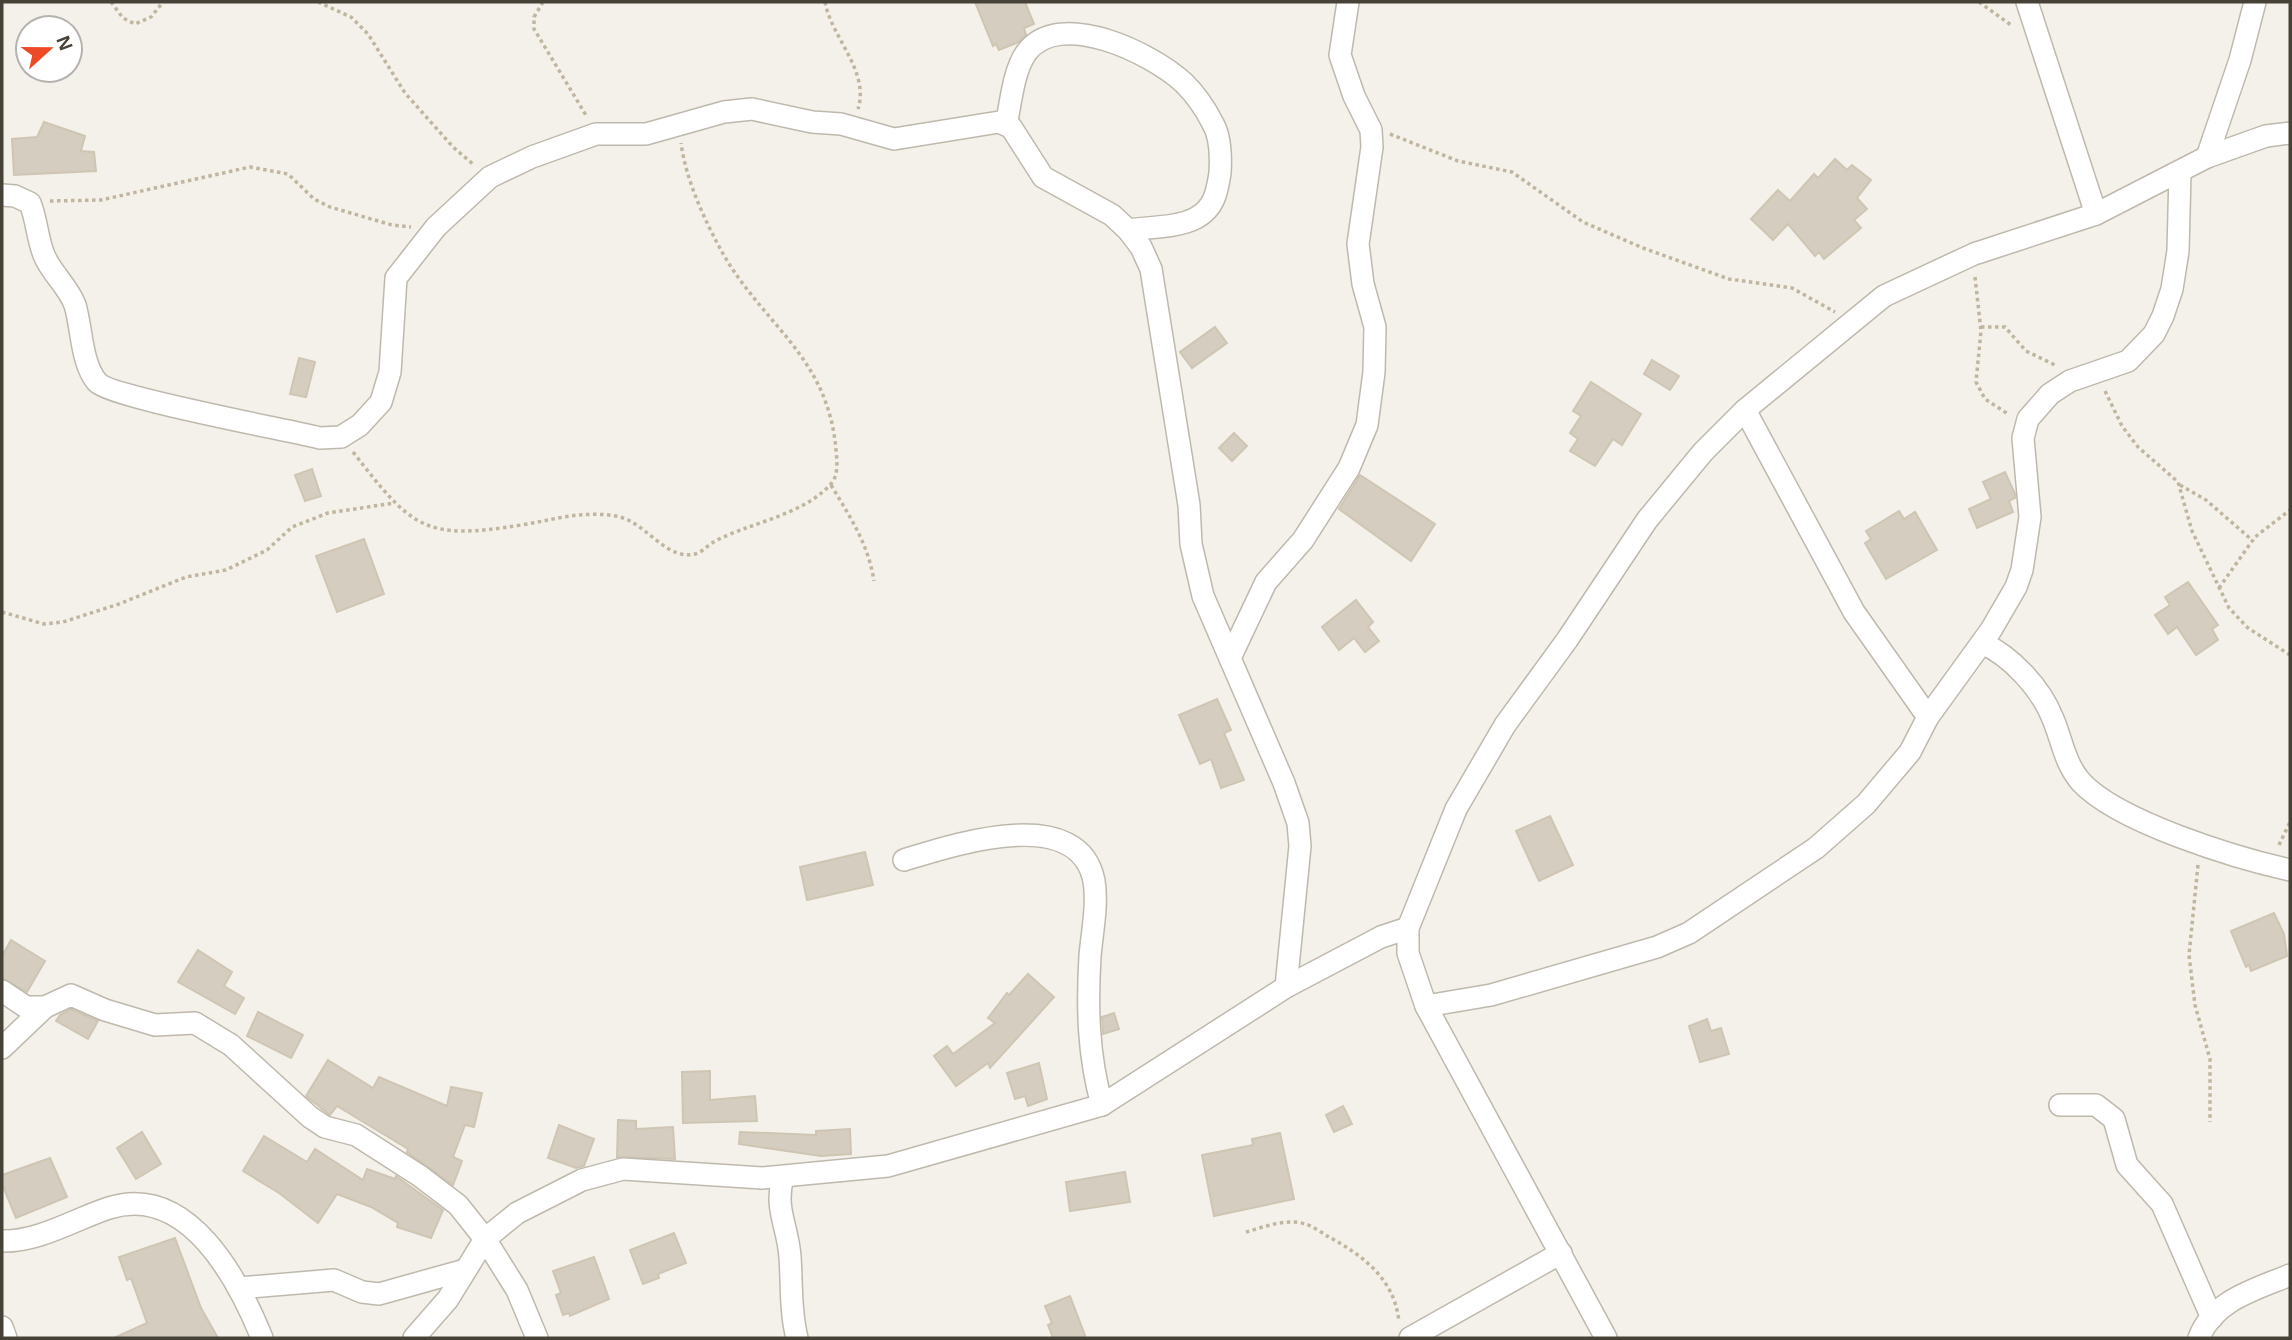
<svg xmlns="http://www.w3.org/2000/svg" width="2292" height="1340" viewBox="0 0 2292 1340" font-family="Helvetica,sans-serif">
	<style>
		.building { fill: #d5cdc0; stroke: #cfc5b3; stroke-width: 2 }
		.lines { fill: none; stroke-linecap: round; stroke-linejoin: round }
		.minor-casing { stroke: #bfb9ad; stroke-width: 24 }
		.path { stroke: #c0b59f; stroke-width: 3.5; stroke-dasharray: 3.5 3.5; stroke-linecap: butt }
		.minor { stroke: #fff; stroke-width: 21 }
	</style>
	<rect width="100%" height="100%" fill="#f4f1ea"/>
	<g class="building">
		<path d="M975 2H1025L1034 24 1024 28 1026 35 1019 42 999 50 996 44 993 46Z"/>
		<path d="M44 122 85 136 81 151 94 152 96 171 14 175 12 139 37 137Z"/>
		<path d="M1835 159 1847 170 1852 165 1871 180 1857 198 1867 209 1854 220 1861 228 1824 259 1819 252 1815 256 1788 224 1773 240 1751 219 1778 190 1790 201 1814 174 1818 178Z"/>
		<path d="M1215 327 1227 343 1192 368 1180 352Z"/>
		<path d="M299 358 315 362 306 397 290 394Z"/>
		<path d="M1652 360 1679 376 1670 390 1644 374Z"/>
		<path d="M1591 382 1641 414 1622 445 1613 439 1595 466 1570 451 1578 439 1570 433 1581 416 1573 411Z"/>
		<path d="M1234 433 1247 446 1232 461 1219 448Z"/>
		<path d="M312 469 321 496 305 501 295 475Z"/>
		<path d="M2005 472 2015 494V498L2009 501 2013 512 1977 528 1969 509 1991 499 1983 482Z"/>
		<path d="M1360 475 1435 524 1411 561 1339 509Z"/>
		<path d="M1899 511 1904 519 1915 512 1937 550 1886 579 1865 543 1871 539 1866 531Z"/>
		<path d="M364 539 384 594 337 612 316 556Z"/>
		<path d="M2188 582 2218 625 2212 629 2218 640 2196 655 2177 627 2168 634 2155 615 2170 605 2165 597Z"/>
		<path d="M1356 600 1373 622 1368 627 1379 641 1365 652 1354 638 1339 650 1322 627Z"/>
		<path d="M1217 699 1231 730 1224 733 1244 780 1221 788 1211 759 1200 764 1179 715Z"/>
		<path d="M1550 816 1573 865 1539 881 1516 831Z"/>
		<path d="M865 852 873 885 807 900 800 867Z"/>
		<path d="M2274 913 2284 934 2287 956 2251 971 2249 965 2246 967 2231 931Z"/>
		<path d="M11 940 45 961 27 992 2 978V956Z"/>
		<path d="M198 950 232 972 224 986 244 998 235 1014 178 982Z"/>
		<path d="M1028 974 1054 997 990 1068 988 1063 956 1086 934 1056 947 1046 953 1054 995 1023 988 1018 1007 993 1009 995Z"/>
		<path d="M71 1009 98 1021 88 1039 56 1021 60 1015Z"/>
		<path d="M258 1012 303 1035 291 1058 247 1036Z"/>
		<path d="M1114 1013 1119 1029 1103 1034 1102 1017Z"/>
		<path d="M1707 1019 1711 1031 1721 1028 1729 1054 1700 1062 1689 1026Z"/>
		<path d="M328 1060 373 1088 379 1077 447 1106 451 1087 482 1093 474 1127 465 1125 453 1157 462 1161 453 1185 407 1152 408 1149 337 1106 330 1115 306 1096Z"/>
		<path d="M1039 1063 1047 1099 1028 1106 1025 1096 1015 1099 1007 1073Z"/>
		<path d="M710 1071V1100L755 1096 757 1121 683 1123 682 1072Z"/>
		<path d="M1343 1106 1352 1124 1334 1132 1326 1115Z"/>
		<path d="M618 1120 636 1121V1129L673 1127 675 1159 617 1157Z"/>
		<path d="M559 1125 594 1139 584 1166 576 1168 548 1158Z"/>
		<path d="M850 1129 851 1154 821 1156 739 1144 740 1132 816 1135V1131Z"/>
		<path d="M142 1132 161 1164 136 1179 117 1148Z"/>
		<path d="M1280 1133 1294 1199 1214 1216 1202 1155 1253 1145 1252 1139Z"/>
		<path d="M264 1136 307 1162 315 1149 363 1180 367 1169 395 1179 396 1176 443 1210 431 1238 397 1227 398 1223 371 1207 337 1194 318 1223 279 1193 243 1171Z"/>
		<path d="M50 1158 67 1197 16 1218 2 1184V1175Z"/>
		<path d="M1125 1172 1130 1202 1070 1211 1066 1182Z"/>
		<path d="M674 1233 686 1263 658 1274 659 1278 643 1284 630 1250Z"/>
		<path d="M175 1238 201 1308 218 1338H114L147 1323 131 1278 127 1280 119 1257Z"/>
		<path d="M594 1257 609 1299 570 1316 569 1313 563 1315 556 1295 561 1293 553 1271Z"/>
		<path d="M1070 1296 1086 1338H1053L1048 1325 1052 1323 1045 1306Z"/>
	</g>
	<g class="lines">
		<g class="minor-casing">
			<g id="minor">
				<path d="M2027 2 2096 214"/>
				<path d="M1006 125C1011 103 1013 72 1026 53 1059 7 1153 54 1184 83 1195 94 1205 108 1212 122 1221 136 1221 157 1220 173 1217 193 1214 208 1196 218 1177 228 1149 227 1128 230"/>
				<path d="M2207 157 2240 60 2255 2"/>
				<path d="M2 195 15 196 30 203C37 220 37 238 44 255 51 273 68 286 75 305 82 328 81 363 97 382 110 397 288 430 320 438L341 437 360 425 381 402 390 372 396 278 436 227 490 177 532 157 596 134H646L724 112 752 109 812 122 841 124 894 139 999 122 1011 127 1043 177 1112 215 1128 230 1141 247 1151 269 1189 505 1191 544 1203 596 1284 783 1298 823 1300 846 1286 987"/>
				<path d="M1745 410 1854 612 1928 717"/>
				<path d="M1982 643C2011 656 2041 688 2053 719 2062 740 2065 764 2081 782 2118 822 2236 858 2290 870"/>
				<path d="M1230 658 1266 582 1303 540 1349 468 1367 425 1374 372 1375 327 1363 284 1358 244 1372 147 1371 130 1354 96 1340 55 1348 2"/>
				<path d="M904 860C950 846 1079 802 1094 881 1098 904 1092 933 1090 956 1087 1007 1088 1055 1102 1105"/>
				<path d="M2 991 26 1007H45"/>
				<path d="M1426 1006 1491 995 1657 947 1689 933 1816 848 1866 804 1910 752 1928 717 1991 630 2016 587 2022 570 2030 517 2023 438 2028 419 2050 394 2070 381 2128 361 2154 334 2163 316 2172 289 2178 251 2180 173"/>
				<path d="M2 1048 45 1007 71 995 105 1010 155 1025 195 1023 231 1045 310 1117 325 1127 356 1135 420 1176 458 1205 485 1239 517 1290 537 1338"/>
				<path d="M2060 1105H2096L2114 1119 2127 1165 2162 1204 2212 1318"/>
				<path d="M783 1177C774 1209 788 1226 790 1257 792 1284 790 1311 797 1338"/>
				<path d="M2 1241C39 1242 75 1219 109 1208 188 1183 238 1279 262 1338"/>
				<path d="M239 1288 334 1280 362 1292 379 1294 465 1270"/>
				<path d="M2 1327 6 1338"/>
				<path d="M414 1338 448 1299 485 1239 517 1213 582 1180 623 1169 762 1178 888 1166 1102 1105 1286 987 1381 937 1408 928"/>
				<path d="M1410 1338 1561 1253"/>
				<path d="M1606 1338 1426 1006 1408 953V928L1456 809 1505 725 1567 640 1647 520 1703 452 1745 410 1884 296 1974 254 2096 214 2207 157 2266 136 2290 133"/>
				<path d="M2199 1338C2213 1300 2257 1289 2290 1275"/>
			</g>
		</g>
		<g class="path">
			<path d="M111 2 123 18 135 24 151 17 163 2"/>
			<path d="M318 2 351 17 368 34 405 93 453 147 474 165"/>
			<path d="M543 2 534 17V29L587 117"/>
			<path d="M825 2C831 37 870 71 858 109"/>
			<path d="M1979 2 2011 25"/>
			<path d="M1390 134 1458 161 1512 172 1583 222 1643 248 1729 279 1792 288 1835 312"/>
			<path d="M50 201 101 200 250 167 288 174 314 199 330 207 392 225 411 227"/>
			<path d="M1975 277 1981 331 1976 382 1985 399 2008 414"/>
			<path d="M1981 327H2005L2026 351 2055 365"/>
			<path d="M2105 391 2122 426 2138 447 2178 482 2192 531 2229 608 2248 628 2290 655"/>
			<path d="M353 452C412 528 424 541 521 525 541 522 559 517 578 515 595 514 615 513 630 521 650 531 670 560 695 554 701 553 707 546 712 543 722 537 735 532 746 528 774 518 810 507 830 485 839 476 837 461 836 450 828 356 763 325 722 252 704 219 686 180 681 143"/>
			<path d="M831 485C850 517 868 543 874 581"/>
			<path d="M2180 485 2206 500 2252 540"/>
			<path d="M2219 588 2255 537 2290 510"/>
			<path d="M2 612 44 624 63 622 119 604 186 577 226 570 267 550 292 527 328 513 394 503"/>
			<path d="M2279 845 2290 822"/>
			<path d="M2198 865 2189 955 2195 1005 2210 1059V1122"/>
			<path d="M1246 1232C1264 1227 1286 1218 1305 1224 1313 1226 1322 1233 1329 1237 1364 1256 1395 1280 1399 1322"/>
		</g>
		<use href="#minor" class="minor"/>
	</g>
	<rect width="2292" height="1340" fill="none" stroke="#474238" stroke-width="7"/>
	<g transform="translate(49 49) rotate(69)"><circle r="33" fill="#ffffff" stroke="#b5b3af" stroke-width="2"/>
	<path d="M0-5L12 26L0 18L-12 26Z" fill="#ee4927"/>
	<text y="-10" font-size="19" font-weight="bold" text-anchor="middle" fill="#474238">N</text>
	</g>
</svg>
